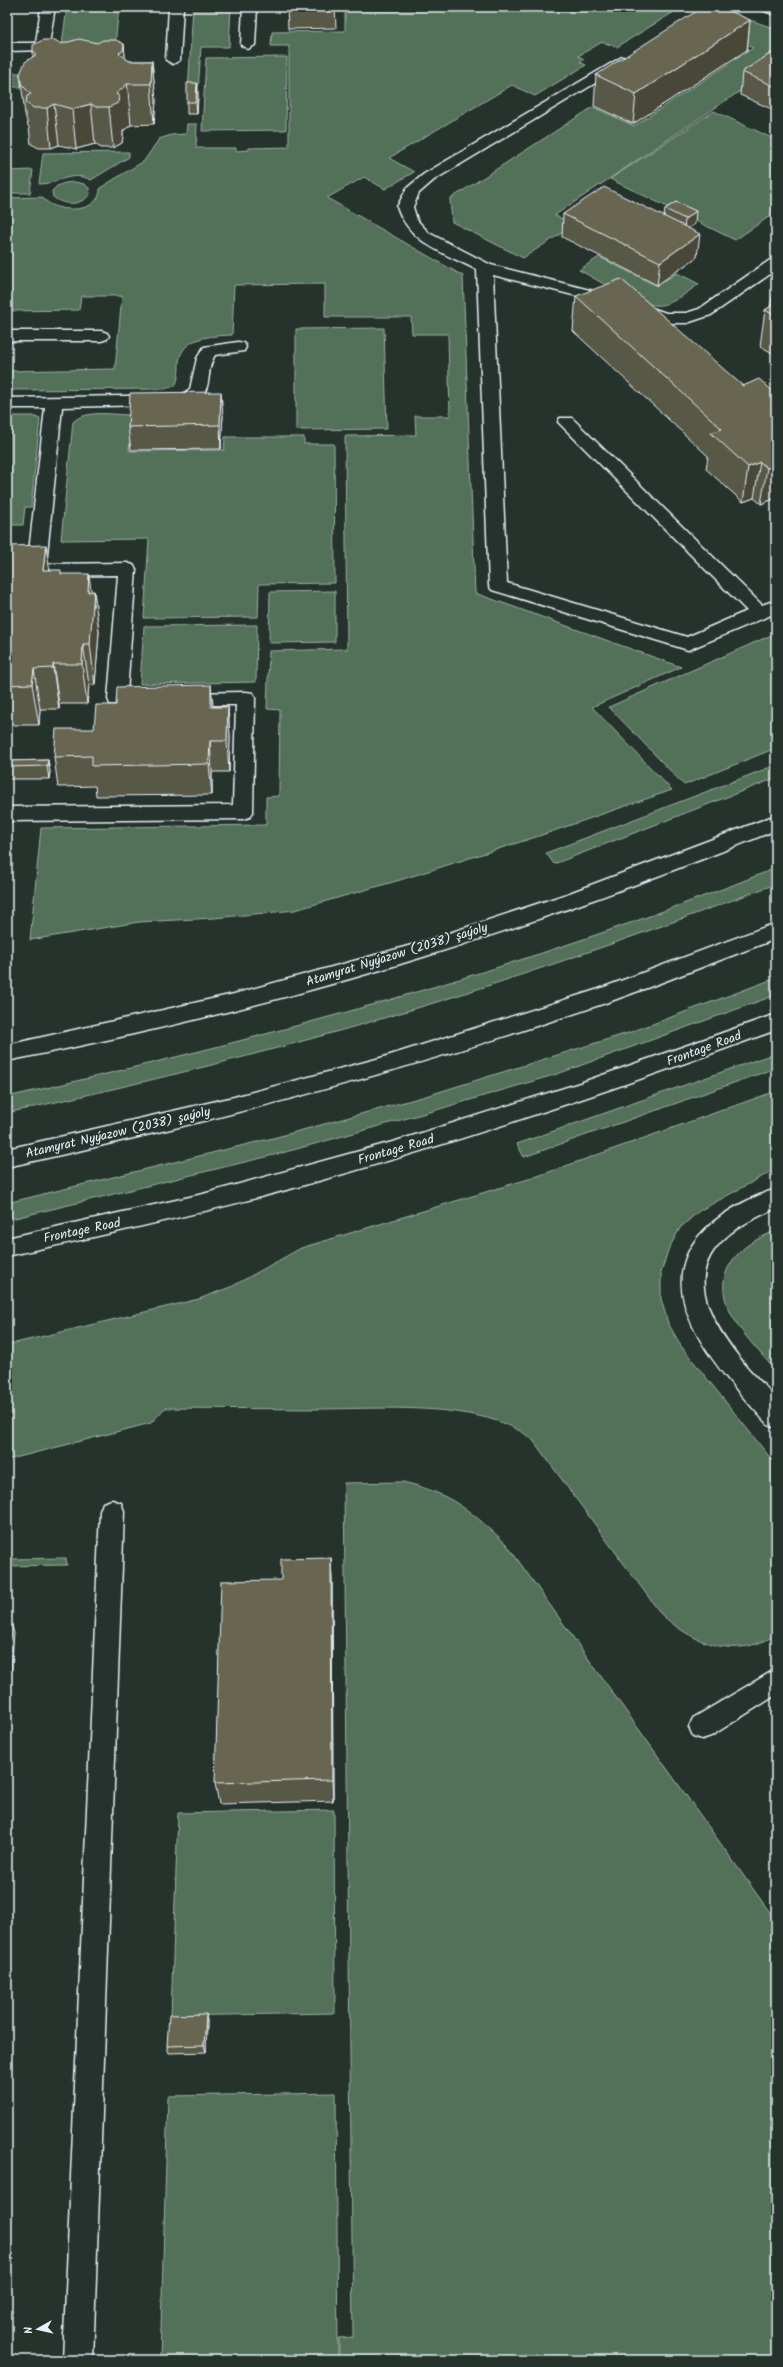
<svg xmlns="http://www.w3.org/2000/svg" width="783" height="2367" viewBox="0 0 783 2367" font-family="Kalam,sans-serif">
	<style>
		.green { fill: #527058; stroke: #9db0a8 }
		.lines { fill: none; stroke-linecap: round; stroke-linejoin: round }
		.minor-casing { stroke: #e8f1f8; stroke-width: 3 }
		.major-casing { stroke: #e8f1f8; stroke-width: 3 }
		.minor { fill: #26332d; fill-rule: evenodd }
		.major { fill: #26332d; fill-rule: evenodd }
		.wall { fill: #595846; stroke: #e8f1f8 }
		.shaded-wall { fill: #484739; stroke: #e8f1f8 }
		.building { fill: #676651; stroke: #e8f1f8 }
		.labels { text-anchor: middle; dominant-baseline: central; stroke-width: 3.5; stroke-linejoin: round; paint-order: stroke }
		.street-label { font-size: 13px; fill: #e8f1f8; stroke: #26332d }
	</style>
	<rect width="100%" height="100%" fill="#26332d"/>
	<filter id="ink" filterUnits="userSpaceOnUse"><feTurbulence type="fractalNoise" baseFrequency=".025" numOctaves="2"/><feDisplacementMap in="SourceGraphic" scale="8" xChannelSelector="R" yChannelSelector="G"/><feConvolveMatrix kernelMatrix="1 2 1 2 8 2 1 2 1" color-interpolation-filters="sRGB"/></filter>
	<g filter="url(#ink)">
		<g class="green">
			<path d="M67 7H119L112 74 58 75Z"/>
			<path d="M193 7H231L229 47H201L198 92H188Z"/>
			<path d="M345 7H682L617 47 602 42 578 56 584 59 580 62 586 65 535 96 512 85 389 158 414 172 385 189 364 177 327 198 463 276 475 593 681 667 592 707 672 790 536 837 400 880 295 910 214 918 139 922 30 940 41 828 266 825V797L279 796 280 710 267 709 269 651 347 649 345 436 416 435 415 416H450L448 334H412L411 317H325V284L234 285 232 335C212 336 182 336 179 362 179 370 179 379 175 386L164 389 7 390V371L115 369 122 296H81L79 310 7 311V198L42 197C54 214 101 215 100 188L144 161 159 139 171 135 186 134 187 124H197L196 148H236V151L249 150V148L289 147V46H271L272 32 345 31Z"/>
			<path d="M744 18 776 29V67L555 215 574 225 523 258 452 222 450 199 593 107 634 126 753 48 711 29Z"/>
			<path d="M287 57 286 130 202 131 206 58Z"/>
			<path d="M7 73H23L21 87H7Z"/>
			<path d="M714 111 776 140V212L735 240 610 179Z"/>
			<path d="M129 152V157L91 180C72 170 58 184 39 184L43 153Z"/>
			<path d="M33 170 30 193H7V171Z"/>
			<path d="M75 182 84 184 89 188 90 194C81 206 64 206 53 197L52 191 57 186 65 183Z"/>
			<path d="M599 257 657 286 677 273 699 284C687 292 675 303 661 305 641 308 598 280 579 270Z"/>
			<path d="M384 328 387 429 296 430V329Z"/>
			<path d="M131 415 129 451 224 450 225 437H304V444H334L335 583 259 584 258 617 144 618 149 539 61 540 73 422C86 409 115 415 131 415Z"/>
			<path d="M7 416H33L40 419 31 507H25L23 525H7Z"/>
			<path d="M335 591V642L269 643 270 592Z"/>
			<path d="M257 625 256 682 140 684 144 626Z"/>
			<path d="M776 633V748L684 785 609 707Z"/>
			<path d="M776 765V778L554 864 546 853Z"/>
			<path d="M776 868V884C629 939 480 992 328 1034 222 1064 115 1089 7 1113V1097C268 1038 528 968 776 868Z"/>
			<path d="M776 978V995L557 1074 433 1111 282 1153 7 1220V1203L277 1137 426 1096 631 1032Z"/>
			<path d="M776 1053V1068L524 1157 517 1144Z"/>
			<path d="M776 1091V1169L699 1211 680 1228 668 1250 661 1273V1299L668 1323 681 1346 776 1465V1635C734 1660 694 1644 661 1614L532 1439C484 1400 377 1409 317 1409 266 1409 216 1408 165 1408L151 1423 7 1460V1345L199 1299 233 1286 301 1248 535 1177Z"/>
			<path d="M776 1230V1371C748 1338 696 1292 742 1250 751 1241 765 1236 776 1230Z"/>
			<path d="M403 1482C450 1493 473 1512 507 1545L776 1921V2360H339V2338L353 2337 344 1483Z"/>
			<path d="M66 1558 67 1565 7 1566V1559Z"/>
			<path d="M334 1810 335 2013 171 2016 178 1813Z"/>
			<path d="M336 2093 338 2360H160L168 2096Z"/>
		</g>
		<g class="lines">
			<g class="minor-casing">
				<g id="minor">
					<path d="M41 7H55L48 50 7 51V43H36Z"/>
					<path d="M169 7H183L180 60 173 64 166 60Z"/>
					<path d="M243 7H257L255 45 248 49 241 45Z"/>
					<path d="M760 7H776V15L762 10Z"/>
					<path d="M622 57 627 58 629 61 627 64 434 180 419 193 413 207 417 220 429 233 491 265 629 300 666 313H686L699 309 770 260 776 258V270L711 315 687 323H664L617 306 493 275 507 583 687 637 747 611 558 422 560 418H572L762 605 776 600V613L688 650 492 590 489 586 477 270C445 253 410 244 397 207L407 188 424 174Z"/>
					<path d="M7 331H101L107 333 109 336 107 339 101 341H7Z"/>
					<path d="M238 342 244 343 246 347 244 351 215 355C203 374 217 391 190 404L62 407 46 564 127 563 133 565 136 569 127 693 141 694 143 699 141 704 134 705 110 704 108 699 118 575 36 576 30 574 27 570 45 408H7V398L181 395 190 389 197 358 204 347Z"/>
					<path d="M246 692 253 693 255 698 253 812 250 817 243 819 7 821V807L233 805 236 705H182L175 704 173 699 175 694 182 693Z"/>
					<path d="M776 1014V1030C620 1088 462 1141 301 1186 204 1213 106 1235 7 1256V1238L203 1194 396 1141 580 1083Z"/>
					<path d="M776 1189V1208C759 1217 740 1224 726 1237 679 1278 716 1329 746 1366 753 1375 772 1391 776 1401 779 1408 776 1421 776 1428L768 1425C727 1378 646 1299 699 1236 718 1214 748 1198 776 1189Z"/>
					<path d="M112 1500 121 1503 124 1511 93 2360H63L100 1511 103 1503Z"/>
					<path d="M776 1669V1695L711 1736 702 1739 693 1736 689 1727 693 1718Z"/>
				</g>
			</g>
			<g class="major-casing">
				<g id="major">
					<path d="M776 815V830C660 877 542 920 423 957 286 1000 147 1033 7 1061V1045L234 994 419 943 567 894Z"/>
					<path d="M776 923V939C722 959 668 981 614 1000 415 1069 212 1122 7 1167V1149L234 1097 384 1057 599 989Z"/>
				</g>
			</g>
			<use href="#minor" class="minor"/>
			<use href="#major" class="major"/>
		</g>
		<g class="wall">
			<path d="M287 7H335L336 28 288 29Z"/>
			<path d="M750 20 747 50 633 124 594 106 596 75Z"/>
			<path d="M97 43 124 44 125 58 129 61H152L156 101 154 124 131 125 123 131V136L122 143 113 148H101L95 144 76 149 59 145 51 148H39L31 144 29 127 28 126 25 114 20 74 33 56V51L61 44Z"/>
			<path d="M776 50V111L740 95 742 72Z"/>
			<path d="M197 83 198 95 197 114H187V102Z"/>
			<path d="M676 202 695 224 688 228 697 257 657 285 562 237 563 214 664 217 665 209Z"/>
			<path d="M776 289V355L760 346 765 310 770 307 773 292Z"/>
			<path d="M576 296 743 386 776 498 761 504 754 498 743 502 706 469 708 456 573 331Z"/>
			<path d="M223 415 221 449 131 450 128 427Z"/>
			<path d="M7 546 50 570 62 574 91 592 94 591 99 632 95 685H89L87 704H59V709H40L39 725H7Z"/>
			<path d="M213 707H228L230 737 229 772H212V795L96 796 95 786 58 787 54 757 94 729Z"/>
			<path d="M48 760 50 772 49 779H7V761Z"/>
			<path d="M331 1558 332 1582 333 1801 219 1804 215 1783 281 1580Z"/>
			<path d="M206 2014 207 2021 206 2052 169 2053 167 2046Z"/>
		</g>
		<g class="shaded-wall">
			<path d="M750 20 747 50 633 124 636 94Z"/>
			<path d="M124 44 131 125 123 131V136L122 143 113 148 109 107 116 94 119 53Z"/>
			<path d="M152 61 156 101 154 124 151 84Z"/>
			<path d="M197 83 198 95 197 114 196 102Z"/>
			<path d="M54 104 59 145 51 148 47 108Z"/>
			<path d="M91 104 95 144 76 149 72 109Z"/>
			<path d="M696 211 695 224 684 231 685 219Z"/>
			<path d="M700 234 697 257 657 285 660 262Z"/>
			<path d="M221 392 223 415 221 449 220 425Z"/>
			<path d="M760 462 754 498 743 502 748 467Z"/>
			<path d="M776 465V498L761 504 767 468Z"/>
			<path d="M46 545 52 586 43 570Z"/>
			<path d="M89 574 93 606 94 591 99 632 95 685 90 644 88 592Z"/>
			<path d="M83 644 89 685 87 704 82 664Z"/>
			<path d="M53 664 59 704V709L53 668Z"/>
			<path d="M34 669 40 709 39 725 32 684Z"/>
			<path d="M211 685 214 715 211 707Z"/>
			<path d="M228 707 230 737 229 772 227 741Z"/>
			<path d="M210 741 212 772V795L209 764Z"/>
			<path d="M48 760 50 772 49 779 47 766Z"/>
			<path d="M331 1558 332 1582 333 1801 332 1780Z"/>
			<path d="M7 1589 8 1593 7 1607Z"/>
			<path d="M7 1609 14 1633 7 1725Z"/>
			<path d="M206 2014 207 2021 206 2052 204 2045Z"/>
		</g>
		<g class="building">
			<path d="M703 7H721L750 20 636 94 596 75Z"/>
			<path d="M79 39 97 43 103 40H116L124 44 123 51 119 53 129 61H152L151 84H127L116 94 119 96 118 103 109 107H96L91 104 72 109 54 104 47 108H34L26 103 27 96 31 94 22 85 20 74 25 62 37 54 33 51V45L43 40H55L61 44Z"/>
			<path d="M776 50V87L742 72Z"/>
			<path d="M187 83H197L196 102H187Z"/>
			<path d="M604 187 700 234 660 262 563 214Z"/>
			<path d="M676 202 696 211 685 219 665 209Z"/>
			<path d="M621 279 743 386 759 379 776 394V465L767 468 760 462 748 467 711 433 722 429 576 296Z"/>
			<path d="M776 289V293L773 292Z"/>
			<path d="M776 303V316L765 310Z"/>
			<path d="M221 392 220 425 128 427 130 393Z"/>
			<path d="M46 545 43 570H61V574H89L88 592 94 591 90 644H83L82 664H53V668L34 669 32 684 7 685V546Z"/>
			<path d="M211 685V707H228L227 741H210L209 764 92 766V756L54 757 56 729H94L96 705H116L117 687Z"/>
			<path d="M48 760 47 766 7 767V761Z"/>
			<path d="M331 1558 332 1780 215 1783 221 1581 281 1580V1559Z"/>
			<path d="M206 2014 204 2045 167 2046 169 2015Z"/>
		</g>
	</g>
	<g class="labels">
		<g class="street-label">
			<text transform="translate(397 955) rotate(-17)">Atamyrat Nyýazow (2038) şaýoly</text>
			<text transform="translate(704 1049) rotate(-20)">Frontage Road</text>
			<text transform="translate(118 1133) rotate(-13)">Atamyrat Nyýazow (2038) şaýoly</text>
			<text transform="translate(396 1150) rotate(-16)">Frontage Road</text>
			<text transform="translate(82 1231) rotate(-12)">Frontage Road</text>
		</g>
	</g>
	<rect width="783" height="2367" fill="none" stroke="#26332d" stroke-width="24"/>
	<rect x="12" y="12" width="759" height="2343" fill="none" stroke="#e8f1f8" stroke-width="1.5" filter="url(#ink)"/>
	<g transform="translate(38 2329) rotate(262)" stroke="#26332d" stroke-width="3" paint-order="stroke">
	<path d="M0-3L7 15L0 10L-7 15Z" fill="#e8f1f8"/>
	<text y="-6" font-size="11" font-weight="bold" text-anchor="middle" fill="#e8f1f8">N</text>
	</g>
</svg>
